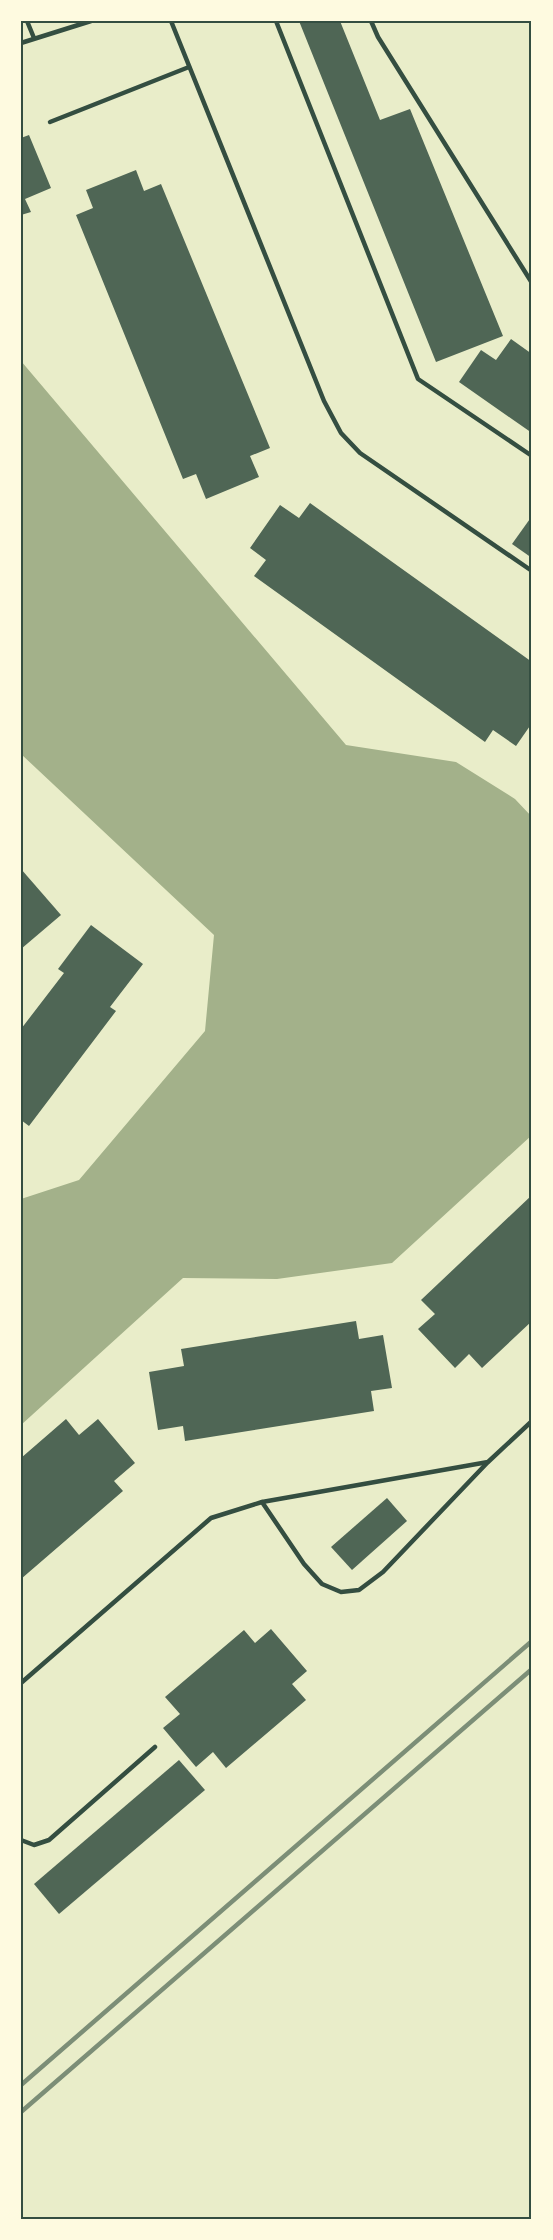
<svg xmlns="http://www.w3.org/2000/svg" width="553" height="2240" viewBox="0 0 553 2240" font-family="'Work Sans',sans-serif">
	<style>
		.water { fill: #a3b18a }
		.building { fill: #4f6655 }
		.lines { fill: none; stroke-linecap: round; stroke-linejoin: round }
		.service { stroke: #344e41; stroke-width: 4.5 }
		.rail { stroke: #7c8e77; stroke-width: 4.5 }
		.neatline { fill: none; stroke: #344e41; stroke-width: 2 }
	</style>
	<rect width="100%" height="100%" fill="#e9edc9"/>
	<path class="water" d="M21 361 346 745 456 762 515 799 532 817V1135L392 1263 277 1279 183 1278 21 1425V1199L79 1180 205 1031 214 935 21 754Z"/>
	<g class="building">
		<path d="M299 21H340L380 120 410 109 503 336 436 362Z"/>
		<path d="M29 135 51 188 25 199 31 212 21 215V138Z"/>
		<path d="M136 170 144 191 161 184 270 448 250 456 259 477 206 499 196 474 183 479 76 215 93 208 86 190Z"/>
		<path d="M511 339 532 354V433L459 382 481 350 496 360Z"/>
		<path d="M310 503 532 662 530 686 532 723 516 746 493 730 485 742 254 576 266 560 250 548 280 505 299 518Z"/>
		<path d="M532 516V558L512 544Z"/>
		<path d="M21 869 61 915 21 949Z"/>
		<path d="M91 925 143 964 110 1007 116 1011 29 1126 21 1120V1029L64 973 58 969Z"/>
		<path d="M532 1195V1321L482 1368 469 1354 455 1368 418 1329 435 1314 421 1300Z"/>
		<path d="M356 1321 359 1339 383 1335 392 1388 371 1391 374 1411 185 1441 183 1426 158 1430 149 1372 184 1366 181 1349Z"/>
		<path d="M66 1419 79 1435 98 1419 135 1463 114 1481 123 1491 21 1579V1458Z"/>
		<path d="M387 1498 407 1521 352 1570 331 1547Z"/>
		<path d="M271 1629 307 1671 292 1684 306 1700 226 1768 213 1752 196 1767 163 1728 180 1714 165 1697 244 1630 255 1643Z"/>
		<path d="M179 1760 205 1790 59 1914 34 1884Z"/>
	</g>
	<g class="lines">
		<g class="service">
			<path d="M27 21 34 38"/>
			<path d="M171 21 324 401 341 433 360 453 532 571"/>
			<path d="M276 21 418 379 532 456"/>
			<path d="M371 21 378 37 532 283"/>
			<path d="M21 43 91 21"/>
			<path d="M50 122 189 67"/>
			<path d="M262 1502 304 1564 322 1584 341 1592 359 1590 383 1572 487 1463"/>
			<path d="M21 1683 211 1518 262 1502 488 1462 532 1421"/>
			<path d="M21 1840 34 1845 49 1840 155 1747"/>
		</g>
		<g class="rail">
			<path d="M21 2085 532 1641"/>
			<path d="M21 2112 532 1669"/>
		</g>
	</g>
	<rect width="553" height="2240" fill="none" stroke="#fefae0" stroke-width="45"/>
	<rect x="22" y="22" width="508" height="2196" class="neatline"/>
</svg>
